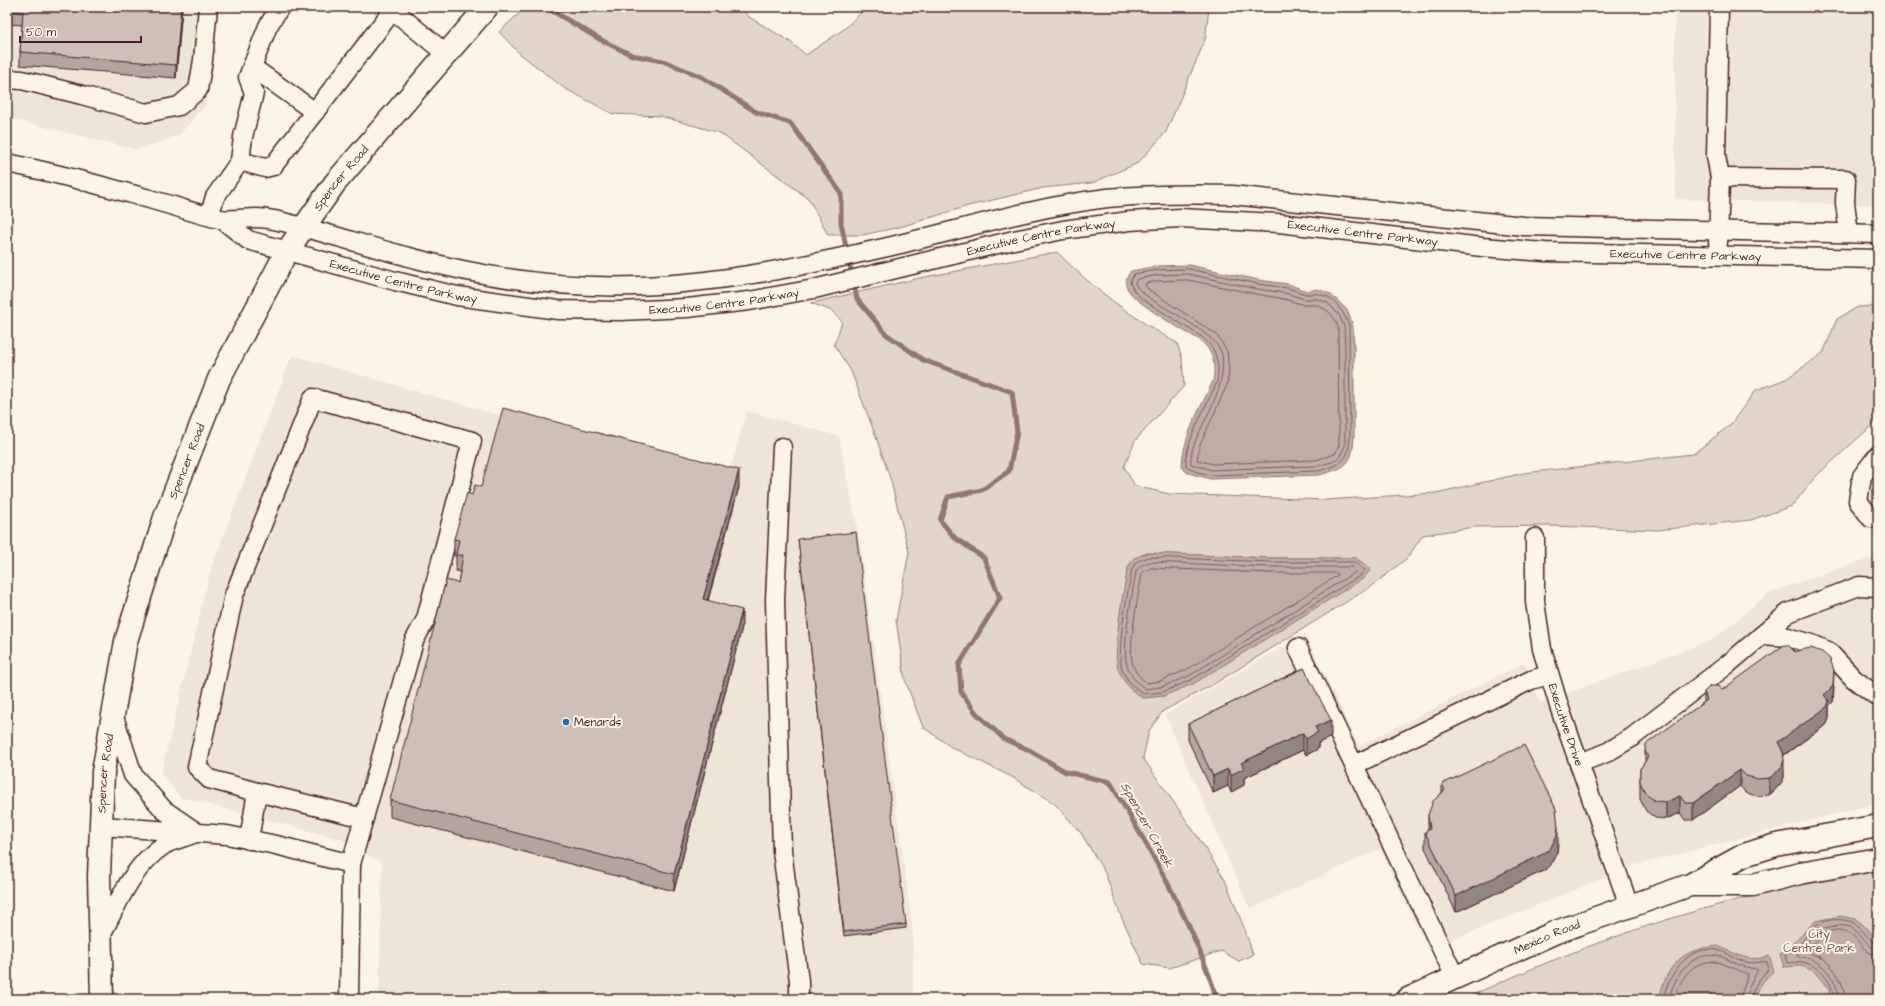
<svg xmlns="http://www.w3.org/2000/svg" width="1885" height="1006" viewBox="0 0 1885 1006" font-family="'Architects Daughter',sans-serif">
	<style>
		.built { fill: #eee5d7 }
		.green { fill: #e2d5ca; stroke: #967a7a; fill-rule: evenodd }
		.water { fill: #c0aca5; stroke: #917474 }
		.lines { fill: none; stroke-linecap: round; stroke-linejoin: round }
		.shore { stroke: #79575c; stroke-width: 1 }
		.stream { stroke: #917474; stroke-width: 5 }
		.minor-casing { stroke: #4a1f2b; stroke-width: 21 }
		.major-casing { stroke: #4a1f2b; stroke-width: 25 }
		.minor { stroke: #fcf5e5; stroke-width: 18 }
		.major { stroke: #fcf5e5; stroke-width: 22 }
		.wall { fill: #b2a59d; stroke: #4a1f2b }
		.shaded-wall { fill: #918680; stroke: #4a1f2b }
		.building { fill: #cfc0b7; stroke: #4a1f2b }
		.poi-dot { fill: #1f6fb2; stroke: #fcf5e5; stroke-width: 1.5 }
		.labels { text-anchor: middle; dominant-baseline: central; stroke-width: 4; stroke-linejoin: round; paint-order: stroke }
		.street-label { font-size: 12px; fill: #4a1f2b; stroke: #fcf5e5 }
		.poi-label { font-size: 12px; fill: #4a1f2b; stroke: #fcf5e5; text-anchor: start }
		.park-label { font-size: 12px; fill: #704c53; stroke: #fcf5e5 }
		.water-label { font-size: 13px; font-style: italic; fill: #6d4950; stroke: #fcf5e5 }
	</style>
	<rect width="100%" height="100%" fill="#fcf5e5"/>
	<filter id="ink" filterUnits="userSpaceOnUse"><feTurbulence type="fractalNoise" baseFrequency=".025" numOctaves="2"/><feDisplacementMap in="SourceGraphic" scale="8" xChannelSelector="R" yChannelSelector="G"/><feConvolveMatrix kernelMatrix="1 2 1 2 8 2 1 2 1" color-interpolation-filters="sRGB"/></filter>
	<g filter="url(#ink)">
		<g class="built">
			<path d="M7 7H219L207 103 179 135 138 150 7 118Z"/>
			<path d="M1675 7H1878V205L1675 199Z"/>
			<path d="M292 355 727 481 747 411 839 436 859 537 913 932V999H379L382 863 340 839 180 797 161 774 210 571Z"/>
			<path d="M1867 559H1878V803L1636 865 1428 950 1380 849 1250 909 1165 715 1305 634 1359 746 1525 662 1540 703 1714 639 1769 593Z"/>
		</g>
		<g class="green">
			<path d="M526 7H740L749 17 789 41 806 55 844 29 867 7 1209 8 1205 40 1166 132 1138 163 1092 183 1043 188 968 206 900 227 862 235H828L809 199 720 133 660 116 613 114 564 88 519 53 499 32Z"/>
			<path d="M1057 252C1092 288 1133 318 1177 343L1182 358 1184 386 1135 441 1124 467 1135 486 1169 494 1325 500 1436 493 1524 473 1693 454 1730 425 1756 390 1786 379 1823 353 1837 319 1858 307 1878 306V420L1815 477 1792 506 1751 520 1658 530 1552 526 1474 527 1423 535 1407 558 1372 586 1214 684 1163 711 1149 731 1143 758 1198 837 1225 880 1245 930 1253 955 1239 961 1221 951 1170 968 1143 964 1121 916 1105 873 1081 833 1055 804 1012 777 951 747 923 727 905 680 896 620 909 552 890 478 875 434 851 371 834 345 842 322 832 311 811 303 920 278ZM1148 553 1270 558H1356L1164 696 1143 698 1129 688 1141 555Z"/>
			<path d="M1878 871V999H1464C1568 950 1679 911 1791 887 1820 881 1849 876 1878 871Z"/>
		</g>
		<g class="water">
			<path d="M1189 265 1259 280 1288 284 1307 291 1318 289 1330 294 1338 301 1347 310 1352 323 1354 346V435C1353 465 1346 468 1319 475L1211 479 1188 473 1182 468C1182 437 1201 408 1213 381 1216 364 1213 351 1200 340 1184 331 1134 303 1127 288 1124 282 1127 276 1131 271L1158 266Z"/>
			<path d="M1148 553 1270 558H1356L1371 569 1364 578 1193 684 1163 696 1143 698C1132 691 1124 683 1119 671 1111 652 1124 589 1128 567L1134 558Z"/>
			<path d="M1840 916 1856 919 1868 929 1878 942V999H1830L1829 990 1814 971 1801 966 1784 967 1780 954 1790 947 1815 921Z"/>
			<path d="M1718 946C1737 954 1748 963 1769 956L1774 971C1764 979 1759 986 1755 999H1659C1667 964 1682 949 1718 946Z"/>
		</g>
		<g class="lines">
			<g class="shore">
				<path d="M1189 269 1258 284 1287 288 1306 294H1318L1328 297 1336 303 1343 313 1349 325 1350 435C1349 461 1342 465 1318 471L1212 475 1197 472 1186 466C1183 445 1208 403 1217 382 1220 364 1217 349 1202 337L1142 299 1134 291 1130 282 1134 274 1158 270Z"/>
				<path d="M1188 274 1257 289 1285 293 1305 299H1317L1326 302 1332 307 1339 315 1344 326 1345 346V446L1339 458 1332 462 1317 466 1258 468 1212 470 1191 464C1190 454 1194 444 1198 435 1210 409 1226 384 1222 355 1219 336 1171 312 1154 301 1147 296 1138 291 1135 283L1137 279 1159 275Z"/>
				<path d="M1188 280 1256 294 1284 299 1304 305H1317L1328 311 1334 318 1338 327 1339 435V445L1335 454 1316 460 1213 464 1197 460 1200 445 1227 385 1229 372 1227 351 1216 334 1149 290 1145 285 1146 283 1159 281Z"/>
				<path d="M1149 557 1270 562H1354L1365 570 1361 575 1191 680 1163 692 1144 694C1135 689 1126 680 1122 669 1116 650 1128 591 1132 569L1136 562Z"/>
				<path d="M1150 562 1270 567H1353L1357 571 1189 676 1161 687 1146 689C1138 684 1131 677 1128 668 1120 650 1133 592 1136 571L1140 566Z"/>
				<path d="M1151 568 1270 573H1337L1338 575 1186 670 1160 681 1147 683C1141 679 1136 673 1133 666 1127 650 1139 592 1142 573Z"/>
				<path d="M1663 999C1669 974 1687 945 1717 950 1727 952 1736 960 1746 962 1755 964 1762 961 1767 962L1769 969C1760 978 1753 986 1751 999"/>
				<path d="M1669 999C1674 977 1690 951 1717 956 1726 957 1734 964 1743 966 1748 968 1753 968 1758 970L1750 985 1746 999"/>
				<path d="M1675 999C1679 980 1692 959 1715 962 1724 963 1739 971 1748 974L1740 999"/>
				<path d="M1834 999C1833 982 1820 966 1803 962 1799 961 1792 963 1787 963L1785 955C1791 951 1797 947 1802 942 1807 936 1810 929 1816 925 1827 918 1848 917 1858 926 1864 931 1871 943 1878 944"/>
				<path d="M1839 999C1838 978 1819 956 1798 957L1797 954 1819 929 1839 925 1852 927 1871 947 1878 949"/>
				<path d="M1845 999C1844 983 1836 968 1823 959 1819 956 1813 955 1809 952 1815 937 1833 924 1849 933 1861 939 1863 955 1878 955"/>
			</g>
			<path class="stream" d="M546 7 601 40 632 55 663 61 702 77 756 112 790 123 841 193V223L857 299 886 334 923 360 1012 392 1017 432 1009 471 982 490 948 497 940 520 955 538 984 558 1000 598 959 665 961 692 976 713 1004 739 1029 750 1066 772 1110 782C1151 851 1193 922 1217 999"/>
			<g class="minor-casing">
				<g id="minor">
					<path d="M393 10 446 54"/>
					<path d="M252 67 315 112"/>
					<path d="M7 79 22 80 82 95 146 113 179 106 198 90 203 60 208 7"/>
					<path d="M240 161 243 137 254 93 248 77 268 26 280 7"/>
					<path d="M7 163C56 173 104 186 153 200 175 206 197 214 219 219 231 221 245 218 257 218 272 218 291 224 306 228 340 237 374 248 409 257 482 277 562 289 638 286 724 283 809 265 892 246 963 229 1034 207 1107 198 1149 194 1190 194 1232 195L1524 226 1878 234"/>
					<path d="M1720 178 1846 179 1845 203 1849 233"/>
					<path d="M209 216 215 197 240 161 265 168 273 166 393 10V7"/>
					<path id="s1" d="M223 220 248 240 395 281 457 296 558 310 620 311 687 308 749 301 814 289 1014 240 1063 230 1129 221 1180 218 1279 223 1482 247 1545 252 1878 259"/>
					<path d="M1718 243 1720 178 1716 156 1719 7"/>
					<path d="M782 447 775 600 782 851 799 981V999"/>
					<path d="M1878 455 1862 476 1858 501 1871 518H1878"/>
					<path id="s2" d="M1535 538V602L1542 649 1559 706 1629 906"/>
					<path d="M1762 635 1788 637 1812 644 1828 651 1854 679 1878 697"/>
					<path d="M1298 648 1455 977"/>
					<path d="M113 714 133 775 164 810 196 832"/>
					<path d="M1579 763 1606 753 1631 738 1727 665 1788 613 1859 586 1878 587"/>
					<path d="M1354 765 1531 680 1549 675"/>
					<path d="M257 792 364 818"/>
					<path d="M101 826 227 835 276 845 351 864 349 999"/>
					<path d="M249 840 257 792 209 779 197 767 234 595 313 398 472 441 426 619 414 641 351 864"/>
					<path d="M100 937C117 905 132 866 164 845 172 840 184 838 193 834"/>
				</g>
			</g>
			<g class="major-casing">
				<g id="major">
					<path d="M1694 885H1753L1800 873 1878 859"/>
					<path id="s3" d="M102 999 99 877 103 772 126 641 166 514 219 379 287 251 335 183 487 7"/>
					<path id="s4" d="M1408 999 1556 932 1690 885 1744 855 1776 845 1878 826"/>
				</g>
			</g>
			<use href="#minor" class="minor"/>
			<use href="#major" class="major"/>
		</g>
		<g class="wall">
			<path d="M7 7H182L176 78 20 65V52L22 25 7 24Z"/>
			<path d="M481 487H739L708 601 742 627 674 891 390 817V800L458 583 460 572 456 571V556H454V539L472 495Z"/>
			<path d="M798 539 906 924V928L844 936Z"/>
			<path d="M1795 652 1834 687 1833 702 1829 706V718L1827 724 1783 756 1784 777 1782 782 1774 791 1769 795 1758 796 1746 793 1740 786 1693 820H1685L1680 813 1666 819 1655 818 1646 811 1640 799V769L1645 762V751L1704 702V692L1722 690Z"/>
			<path d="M1304 668 1331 737 1318 743V749L1306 755 1303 750 1244 778V785L1231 792 1228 786 1213 793 1188 740V724Z"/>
			<path d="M1442 784 1558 843 1557 852 1550 866 1543 871 1456 912 1425 848V832L1428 830V815L1442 792Z"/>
		</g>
		<g class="shaded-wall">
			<path d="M181 7H182L176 78V65Z"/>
			<path d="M739 470V487L703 616V599Z"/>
			<path d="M742 610V627L674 891V874Z"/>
			<path d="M1834 670 1833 702 1829 706V718L1827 724 1778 759V742Z"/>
			<path d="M1331 720V737L1318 743V749L1306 755V739L1315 727Z"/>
			<path d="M1303 733V750L1244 778V785L1231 792V775L1241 763Z"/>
			<path d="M1784 760V777L1782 782 1774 791 1769 795V778Z"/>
			<path d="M1228 769V786L1213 793V776Z"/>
			<path d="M1740 770V786L1693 820V803Z"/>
			<path d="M1680 796V813L1666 819V802Z"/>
			<path d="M1558 827V843L1557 852 1550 866 1543 871 1456 912V896Z"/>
		</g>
		<g class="building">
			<path d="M7 7H181L176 65 20 52 23 12 7 11Z"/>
			<path d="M503 408 739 470 703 599 742 610 674 874 390 800 446 580 458 583 463 555H456L459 540 454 539 467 493 472 495 475 485 481 487Z"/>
			<path d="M856 532 906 924 844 932 798 539Z"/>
			<path d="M1784 645H1788L1795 652 1800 650 1811 648 1822 652 1830 659 1834 670 1833 686 1824 695 1829 701 1827 707 1778 742 1783 752 1784 760 1782 766 1774 775 1769 778 1758 779 1746 776 1740 770 1693 803H1685L1680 796 1666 802 1655 801 1646 794 1640 782V769L1648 757 1645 751 1646 744 1707 700 1704 692 1710 686H1718L1722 690Z"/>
			<path d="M1304 668 1331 720 1315 727 1318 732 1306 739 1303 733 1241 763 1244 768 1231 775 1228 769 1213 776 1188 724Z"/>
			<path d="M1524 745 1556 809 1558 827 1557 835 1550 849 1543 854 1456 896 1425 832 1430 829 1428 815 1433 801 1445 790 1442 784Z"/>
		</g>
	</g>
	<circle class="poi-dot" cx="566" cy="722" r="4"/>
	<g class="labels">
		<g class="street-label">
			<text stroke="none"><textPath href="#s3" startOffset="874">Spencer Road</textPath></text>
			<text stroke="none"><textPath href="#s1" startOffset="1165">Executive Centre Parkway</textPath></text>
			<text stroke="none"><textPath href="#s1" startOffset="841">Executive Centre Parkway</textPath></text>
			<text stroke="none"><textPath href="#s1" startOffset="1489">Executive Centre Parkway</textPath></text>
			<text stroke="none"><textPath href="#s1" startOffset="193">Executive Centre Parkway</textPath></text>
			<text stroke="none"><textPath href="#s1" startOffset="517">Executive Centre Parkway</textPath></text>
			<text stroke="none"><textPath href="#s3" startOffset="550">Spencer Road</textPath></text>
			<text stroke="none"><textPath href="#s2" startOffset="191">Executive Drive</textPath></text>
			<text stroke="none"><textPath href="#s3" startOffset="226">Spencer Road</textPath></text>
			<text stroke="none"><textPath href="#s4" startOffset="152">Mexico Road</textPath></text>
		</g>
		<g class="poi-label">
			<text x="574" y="722">Menards</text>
		</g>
		<g class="park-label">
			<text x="1819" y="934">City<tspan x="1819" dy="14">Centre Park</tspan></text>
		</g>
		<g class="water-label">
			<text transform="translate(1147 825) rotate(61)">Spencer Creek</text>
		</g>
	</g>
	<rect width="1885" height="1006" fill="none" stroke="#fcf5e5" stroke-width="24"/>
	<rect x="12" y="12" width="1861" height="982" fill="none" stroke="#4a1f2b" stroke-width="1.5" filter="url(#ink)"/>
	<path d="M20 36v6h121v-6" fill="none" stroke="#4a1f2b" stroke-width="2"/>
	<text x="26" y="36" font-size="12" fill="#4a1f2b" stroke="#fcf5e5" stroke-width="3" paint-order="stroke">50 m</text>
</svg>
